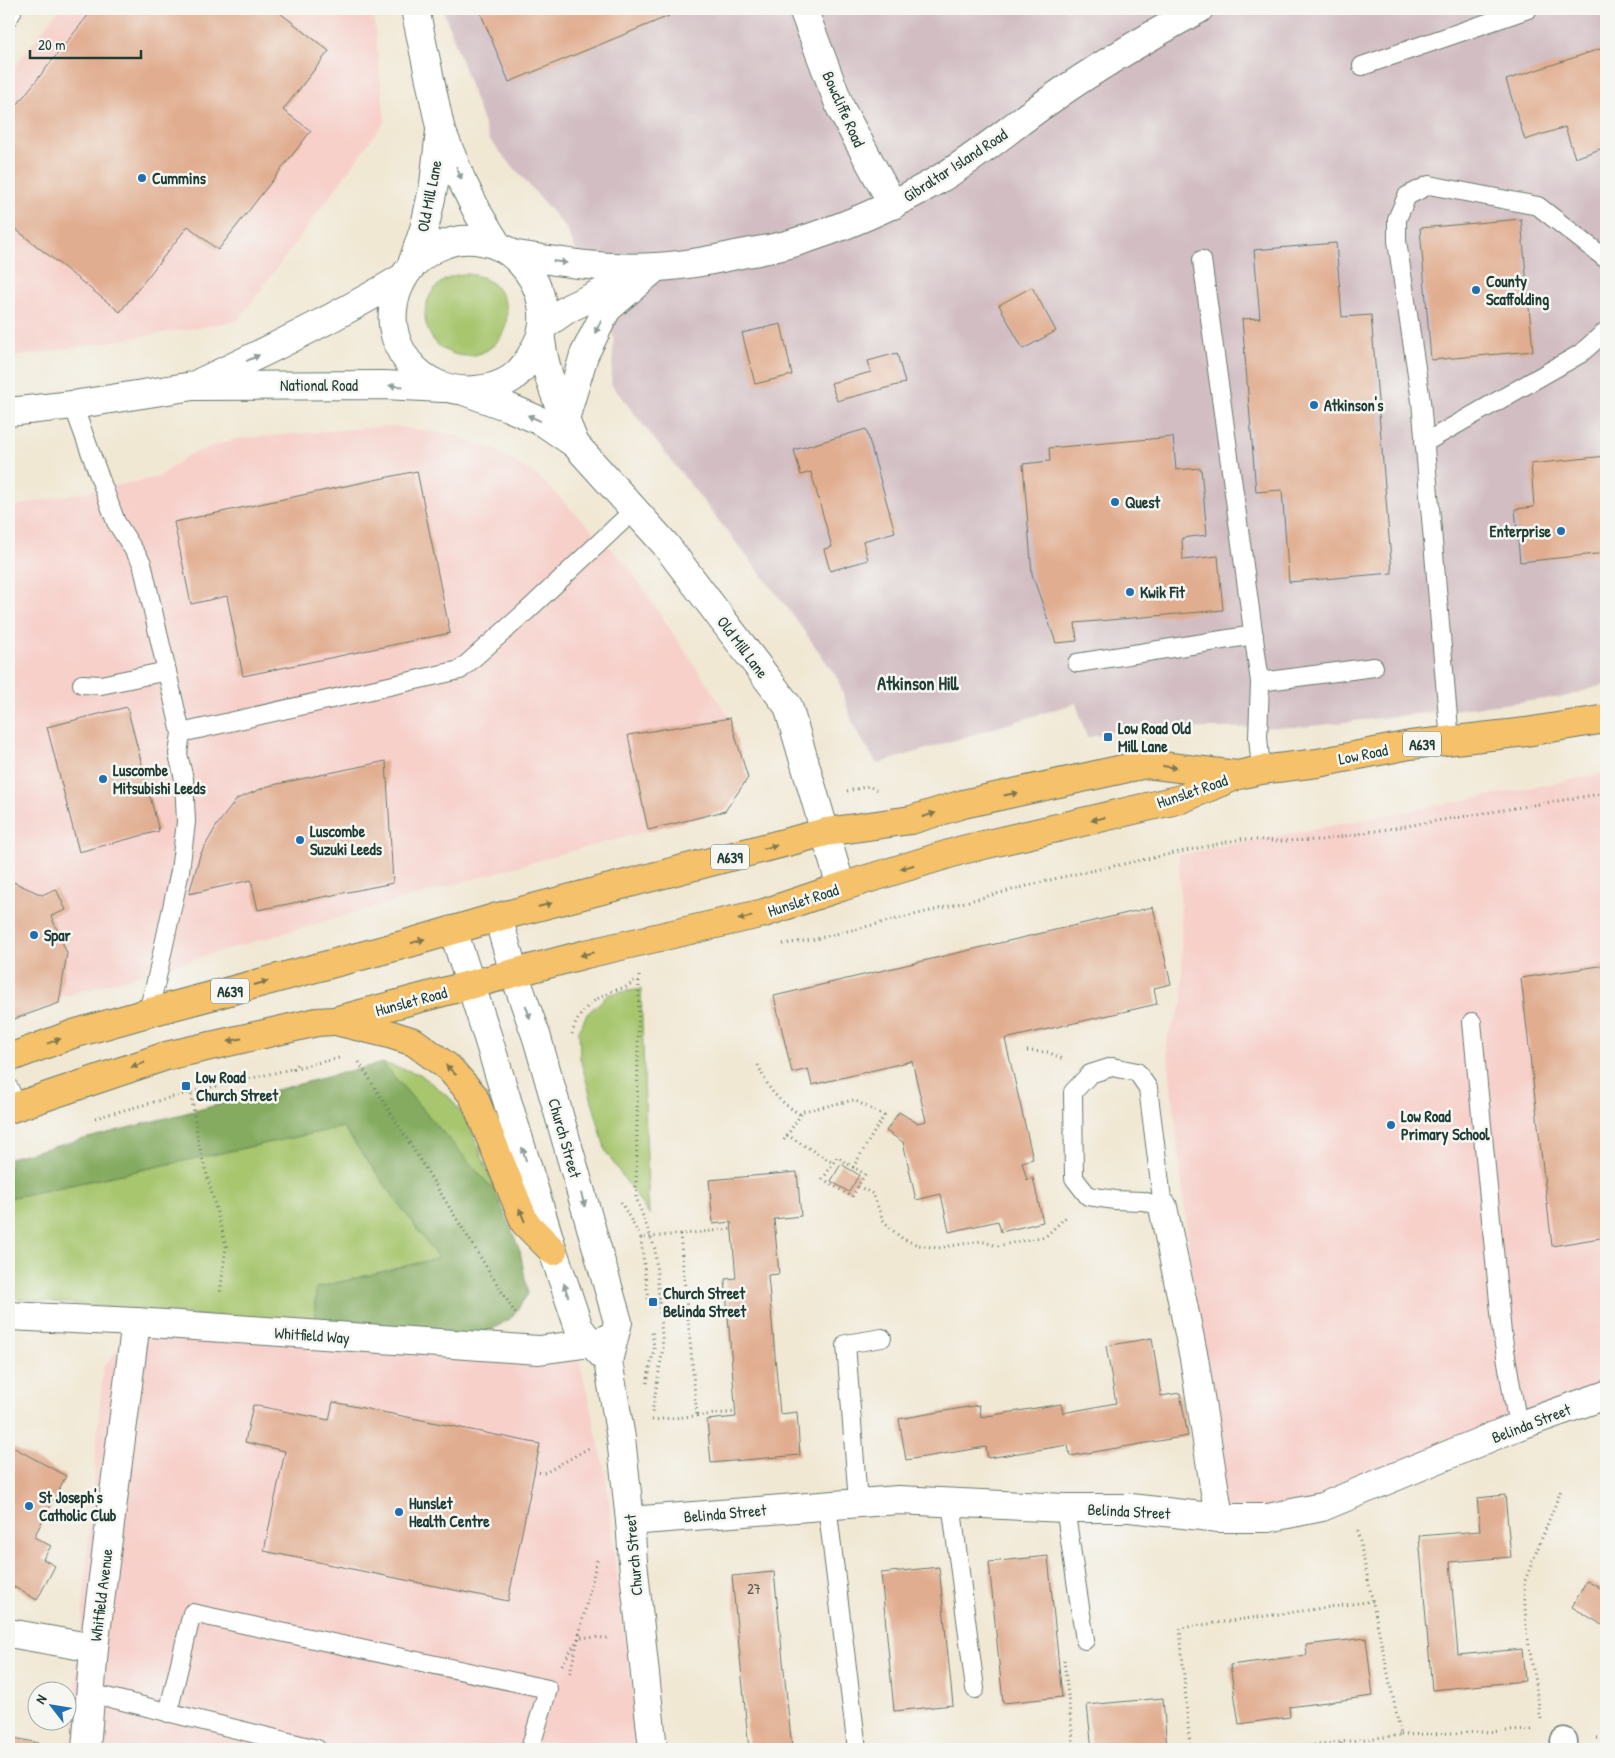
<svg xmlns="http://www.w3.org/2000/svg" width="1615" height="1758" viewBox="0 0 1615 1758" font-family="'Patrick Hand',sans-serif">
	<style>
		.built { fill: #f7d0ca }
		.industrial { fill: #d2bec2 }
		.green { fill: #a7c66e; stroke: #638251 }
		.forest { fill: #85ab61; stroke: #52744a }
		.building { fill: #e1ad90 }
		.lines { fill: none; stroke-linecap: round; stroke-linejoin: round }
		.service-casing { stroke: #68796c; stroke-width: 20 }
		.pedestrian-casing { stroke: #68796c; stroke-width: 29 }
		.minor-casing { stroke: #68796c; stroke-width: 30 }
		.tertiary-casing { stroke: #68796c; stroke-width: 30 }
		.primary-casing { stroke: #68796c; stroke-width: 30 }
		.path { stroke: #68796c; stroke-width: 3; stroke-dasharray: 1 4; stroke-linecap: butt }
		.service { stroke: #fff; stroke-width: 18 }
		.pedestrian { stroke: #fff; stroke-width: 26 }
		.minor { stroke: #fff; stroke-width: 28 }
		.tertiary { stroke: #fff; stroke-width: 28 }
		.primary { stroke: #f5c16b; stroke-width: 28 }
		.oneway { fill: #8f9e9a }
		.oneway2 { fill: #7f784d }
		.poi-dot { fill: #1f6fb2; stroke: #f6f6f2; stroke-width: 2 }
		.labels { text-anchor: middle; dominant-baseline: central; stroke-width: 5; stroke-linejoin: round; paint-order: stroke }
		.number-label { font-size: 14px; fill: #50594b }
		.shield { fill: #f6f6f2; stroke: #60746d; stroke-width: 1 }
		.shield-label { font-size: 15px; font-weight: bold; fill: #1f3d34 }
		.street-label { font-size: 16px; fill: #1f3d34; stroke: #f6f6f2 }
		.poi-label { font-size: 16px; font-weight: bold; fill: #1f3d34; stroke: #f6f6f2; text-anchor: start }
		.neighbourhood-label { font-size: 18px; font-weight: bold; fill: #1f3d34; stroke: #f6f6f2 }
	</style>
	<rect width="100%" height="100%" fill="#f6f6f2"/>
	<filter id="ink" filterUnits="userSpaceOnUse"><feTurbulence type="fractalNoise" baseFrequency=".02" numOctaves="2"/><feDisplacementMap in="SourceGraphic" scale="10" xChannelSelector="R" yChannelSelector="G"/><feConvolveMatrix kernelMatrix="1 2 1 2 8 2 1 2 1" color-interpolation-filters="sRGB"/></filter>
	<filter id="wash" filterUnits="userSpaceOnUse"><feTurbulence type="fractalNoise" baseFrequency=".0096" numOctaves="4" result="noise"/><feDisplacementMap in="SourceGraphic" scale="20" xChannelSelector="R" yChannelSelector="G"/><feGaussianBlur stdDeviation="1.12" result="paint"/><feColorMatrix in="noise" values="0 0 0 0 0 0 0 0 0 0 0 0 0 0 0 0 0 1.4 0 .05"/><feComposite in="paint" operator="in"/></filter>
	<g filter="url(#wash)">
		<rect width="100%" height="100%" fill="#f1e8d4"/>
		<g class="built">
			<path d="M59 9H373L385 121 238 321 9 358V74Z"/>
			<path d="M391 426 449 434 495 450 538 476 627 565 730 718 748 778 725 811 568 852 9 1012V507L159 477 188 455 235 439Z"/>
			<path d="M1606 773V1395L1351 1496 1219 1518 1166 1040 1183 1002 1179 855Z"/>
			<path d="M135 1327 579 1357 606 1475 620 1606 641 1749H73L76 1688 103 1368Z"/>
		</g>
		<path class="industrial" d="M443 9H1606V684L1564 697 1303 727 1124 729 1087 738 1076 703 877 764 854 727 838 679 807 635 785 605 611 384 614 338 566 228 489 139Z"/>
		<g class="green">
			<circle cx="466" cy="315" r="41"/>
			<path d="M641 989 649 1215 606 1152 580 1058 579 1030 587 1014 609 994Z"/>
			<path d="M382 1063 420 1074 451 1099 469 1124 497 1194Z"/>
			<path d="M343 1127 439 1258 316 1288 314 1326 9 1298V1198Z"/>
		</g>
		<path class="forest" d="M382 1063 497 1194 520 1251 528 1294 511 1318 473 1341 314 1326 316 1288 438 1258 343 1127 9 1198V1158Z"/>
		<g id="blocks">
			<g class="building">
				<path d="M93 9H275L329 51 283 110 311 131 218 250 188 226 120 312 9 224V115Z"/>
				<path d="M479 9H665L669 16 509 82Z"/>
				<path d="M1606 47V147L1575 158 1565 127 1525 140 1506 80Z"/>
				<path d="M1521 219 1533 351 1431 360 1420 228Z"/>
				<path d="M1336 243 1342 317 1371 315 1392 573 1289 582 1282 490 1256 492 1242 319 1260 318 1254 250Z"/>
				<path d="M1032 287 1056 331 1023 349 999 305Z"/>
				<path d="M781 324 792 375 755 384 742 333Z"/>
				<path d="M897 353 905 383 837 401 831 383 871 372 868 361Z"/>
				<path d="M866 429 895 532 863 541 868 560 830 571 824 549 832 547 811 472 801 475 794 450Z"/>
				<path d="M1173 437 1176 470 1201 468 1207 535 1182 538 1183 560 1218 556 1223 610 1075 623 1077 641 1056 643 1032 574 1023 464 1050 461 1049 448Z"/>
				<path d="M1606 456V553L1520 562 1515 509 1534 507 1531 464Z"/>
				<path d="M417 471 450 633 243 676 227 596 191 604 174 522Z"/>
				<path d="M127 707 159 831 79 852 47 727Z"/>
				<path d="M730 718 748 778 725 811 648 830 628 735Z"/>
				<path d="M386 761 393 883 258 910 251 880 189 894 200 855 217 825 237 799 268 786Z"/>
				<path d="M9 880 42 895 56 889 66 910 51 916 67 953 59 1003 9 1021Z"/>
				<path d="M1153 907 1171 984 1154 988 1157 1004 1005 1039 1033 1159 1022 1162 1027 1180 1033 1178 1043 1222 1001 1232 998 1221 949 1232 941 1194 916 1200 903 1142 886 1131 899 1112 917 1123 926 1121 912 1061 812 1085 808 1069 792 1073 774 996Z"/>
				<path d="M1606 965V1237L1552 1246 1521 978Z"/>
				<path d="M841 1164 859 1175 849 1192 831 1181Z"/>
				<path d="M797 1172 801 1216 774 1219 779 1274 768 1275 780 1414 797 1412 800 1455 711 1463 707 1420 736 1417 725 1279 736 1278 731 1222 713 1224 709 1180Z"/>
				<path d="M1152 1338 1161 1396 1180 1393 1188 1436 1070 1456 1068 1445 988 1458 986 1447 906 1460 899 1419 979 1405 981 1417 1061 1404 1063 1413 1116 1403 1106 1346Z"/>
				<path d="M333 1402 540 1444 508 1601 264 1551 285 1451 245 1442 253 1405 329 1420Z"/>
				<path d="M9 1445 66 1476 34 1537 51 1546 43 1559 55 1566 37 1600 9 1584Z"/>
				<path d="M1505 1495 1511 1557 1450 1562 1458 1655 1522 1649 1525 1681 1432 1690 1419 1536 1480 1531 1477 1498Z"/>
				<path d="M1048 1556 1062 1697 1003 1703 989 1562Z"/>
				<path d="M939 1567 953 1705 894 1711 881 1573Z"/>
				<path d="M774 1572 792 1749H749L732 1576Z"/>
				<path d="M1587 1580 1606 1591V1627L1572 1607Z"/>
				<path d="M1366 1638 1373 1696 1289 1707 1290 1717 1239 1724 1230 1665 1307 1655 1306 1645Z"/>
				<path d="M1163 1698 1167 1748 1092 1749 1087 1705Z"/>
				<path d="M9 1737 39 1743 37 1749H9Z"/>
			</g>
		</g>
	</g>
	<g filter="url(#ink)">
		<use href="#blocks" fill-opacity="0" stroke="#68796c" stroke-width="1"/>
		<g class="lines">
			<g class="service-casing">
				<g id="service">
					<path d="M9 9 12 12 9 17"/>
					<path d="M1362 66 1528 9"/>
					<path d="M1202 260 1260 682 1258 737 1261 770"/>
					<path d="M73 405 116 522 142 563 181 733"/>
					<path d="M1424 443 1580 354 1606 331"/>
					<path d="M1077 663 1254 635"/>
					<path d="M1260 682 1374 667"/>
					<path d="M82 684 101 685 167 671"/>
					<path d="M1450 741 1421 401 1397 241V219L1407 196 1429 185 1538 206 1606 259"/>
					<path d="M147 1013 155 986 180 871 186 822 184 779 178 754 181 733 460 670 529 609 634 510"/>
					<path d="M1472 1022 1502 1333 1518 1426"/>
					<path d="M1112 1067 1137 1072 1148 1088 1163 1207 1143 1201 1115 1200 1088 1196 1074 1178 1073 1092 1090 1074Z"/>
					<path d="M9 1088 17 1106"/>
					<path d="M858 1502 846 1344 882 1338"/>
					<path d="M951 1502 975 1689"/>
					<path d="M827 1505 857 1749"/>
					<path d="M1065 1508 1085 1640"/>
					<path d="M90 1693 317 1749"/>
					<path d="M168 1713 192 1613 548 1689 530 1749"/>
				</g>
			</g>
			<g class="pedestrian-casing">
				<path id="pedestrian" d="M1564 1741V1749"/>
			</g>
			<g class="minor-casing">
				<g id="minor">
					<path d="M415 9 440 127 461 179 479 215 498 246"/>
					<path d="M803 9 841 109 893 205"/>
					<path d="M512 254C559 262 607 270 655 267 684 266 713 260 741 254 759 251 777 248 793 243 843 228 891 207 936 181 976 158 1012 126 1050 100 1098 66 1148 37 1199 9"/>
					<path d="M412 264 425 226 434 184 440 131"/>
					<path d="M543 326 569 308 624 282"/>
					<path d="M565 419 584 355 607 309 655 268"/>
					<path d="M1163 1207 1194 1358 1219 1518"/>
					<path d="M9 1316 136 1322 539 1350 591 1343 612 1338"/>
					<path d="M630 1521 898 1500 1065 1508H1130L1219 1518H1268L1322 1507 1518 1426 1606 1395"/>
					<path d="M9 1633 94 1648"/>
					<path d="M86 1749 94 1648 136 1322"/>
				</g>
			</g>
			<g class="tertiary-casing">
				<g id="tertiary">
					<path d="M540 338C533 353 526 367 512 378 502 385 488 389 476 390 420 396 377 342 398 289 407 266 423 252 445 244 468 235 499 241 516 258 535 276 545 298 543 325 542 330 540 335 541 340 545 375 562 412 575 444"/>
					<path d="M201 382C270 350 337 317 402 278"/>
					<path d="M464 391 508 407 543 422 575 444 665 544 788 706 841 887"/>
					<path d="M9 412 73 405 193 386 384 385 443 388"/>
					<path d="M498 917 514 973 537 1038 618 1322 608 1361 621 1438 630 1521 633 1562 653 1749"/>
					<path d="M453 930 488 1038 553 1251 579 1328 591 1343 608 1361"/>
				</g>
			</g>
			<g class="primary-casing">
				<g id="primary">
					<path d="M339 1022 389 1034 414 1042 449 1068 473 1095 525 1223 553 1251"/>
					<path d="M9 1058 73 1034 147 1013 406 944 498 917 826 832 911 820 963 804 1146 764 1237 775"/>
					<path d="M9 1109 166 1056 317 1022 334 1021 586 954 764 913 841 887 962 850 1181 799 1238 775 1261 770 1318 763 1410 745 1526 732 1606 719"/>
				</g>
			</g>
			<g class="path">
				<path d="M847 791 869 786 876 790"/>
				<path d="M783 944 811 940 930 911 1062 877 1241 839 1277 841 1321 840 1606 793"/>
				<path d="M639 976 636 1197 655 1249 663 1348 652 1413"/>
				<path d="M572 1034C577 1014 591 1000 610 992 624 986 625 991 637 978"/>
				<path d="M1027 1051 1048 1052 1065 1060"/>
				<path d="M359 1062 517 1316"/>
				<path d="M758 1065C770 1092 776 1099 801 1115"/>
				<path d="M293 1069 299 1062"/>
				<path d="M190 1085 198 1142 226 1246 220 1294"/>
				<path d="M95 1118 191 1092 339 1058"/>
				<path d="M787 1135 833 1163"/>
				<path d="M784 1140 803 1111 854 1100 884 1116 853 1167 837 1157 823 1179 852 1197 865 1174 853 1167"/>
				<path d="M858 1186 873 1194 883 1220 891 1229 903 1239 918 1245 938 1248 981 1241 997 1246 1046 1236 1068 1215"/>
				<path d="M621 1202 641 1238"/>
				<path d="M680 1234 697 1416"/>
				<path d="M648 1299 641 1238 732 1229"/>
				<path d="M647 1383 654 1348 652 1330"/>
				<path d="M652 1420 736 1412"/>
				<path d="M534 1472 545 1473 589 1448"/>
				<path d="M1064 1660 1074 1749"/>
				<path d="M562 1665 579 1637 608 1638"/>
				<path d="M570 1673 597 1560H599"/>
				<path d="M1541 1719 1526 1627 1524 1583 1561 1490"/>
				<path d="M1401 1735 1533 1730"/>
				<path d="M1597 1738H1606"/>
				<path d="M1190 1749 1180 1628 1373 1601"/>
				<path d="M1279 1749 1341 1742"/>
				<path d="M1342 1749 1341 1742 1401 1735 1357 1528"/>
			</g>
			<use href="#service" class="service"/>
			<use href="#pedestrian" class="pedestrian"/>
			<use href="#minor" class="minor"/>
			<use href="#tertiary" class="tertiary"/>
			<use href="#primary" class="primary"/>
		</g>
		<defs><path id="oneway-solid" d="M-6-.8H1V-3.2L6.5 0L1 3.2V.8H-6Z" transform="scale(1.25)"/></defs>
		<g class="oneway">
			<use href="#oneway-solid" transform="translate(459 173) rotate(68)"/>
			<use href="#oneway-solid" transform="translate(560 262) rotate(8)"/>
			<use href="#oneway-solid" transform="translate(598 327) rotate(116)"/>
			<use href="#oneway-solid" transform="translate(253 358) rotate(-25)"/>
			<use href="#oneway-solid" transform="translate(396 386) rotate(-177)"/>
			<use href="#oneway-solid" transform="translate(534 418) rotate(-156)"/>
			<use href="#oneway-solid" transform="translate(528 1012) rotate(71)"/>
			<use href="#oneway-solid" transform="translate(524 1154) rotate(-107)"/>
			<use href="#oneway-solid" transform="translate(583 1200) rotate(74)"/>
			<use href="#oneway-solid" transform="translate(566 1290) rotate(-108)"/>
		</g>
		<g class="oneway2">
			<use href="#oneway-solid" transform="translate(1170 767) rotate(7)"/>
			<use href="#oneway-solid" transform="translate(1011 794) rotate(-12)"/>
			<use href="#oneway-solid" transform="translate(929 815) rotate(-17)"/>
			<use href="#oneway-solid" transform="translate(1098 819) rotate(166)"/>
			<use href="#oneway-solid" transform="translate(770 847) rotate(-15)"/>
			<use href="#oneway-solid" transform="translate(907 867) rotate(163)"/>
			<use href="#oneway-solid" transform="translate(545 905) rotate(-15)"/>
			<use href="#oneway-solid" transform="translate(745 918) rotate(167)"/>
			<use href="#oneway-solid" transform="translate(418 941) rotate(-17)"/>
			<use href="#oneway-solid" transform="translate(587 954) rotate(166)"/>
			<use href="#oneway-solid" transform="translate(261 983) rotate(-15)"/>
			<use href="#oneway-solid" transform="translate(235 1040) rotate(167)"/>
			<use href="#oneway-solid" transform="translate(54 1041) rotate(-20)"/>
			<use href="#oneway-solid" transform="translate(138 1065) rotate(161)"/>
			<use href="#oneway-solid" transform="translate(451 1070) rotate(-135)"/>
			<use href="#oneway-solid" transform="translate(522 1215) rotate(-112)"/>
		</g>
	</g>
	<g class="poi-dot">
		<circle cx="142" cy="178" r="5"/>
		<circle cx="1476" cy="290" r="5"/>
		<circle cx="1314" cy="405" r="5"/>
		<circle cx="1115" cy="502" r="5"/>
		<circle cx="1561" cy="531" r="5"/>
		<circle cx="1130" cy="592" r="5"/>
		<rect x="1103" y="732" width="10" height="10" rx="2.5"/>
		<circle cx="103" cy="779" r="5"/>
		<circle cx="300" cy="840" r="5"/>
		<circle cx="34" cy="935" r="5"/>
		<rect x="181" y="1081" width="10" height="10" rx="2.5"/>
		<circle cx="1391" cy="1125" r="5"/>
		<rect x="648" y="1297" width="10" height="10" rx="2.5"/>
		<circle cx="29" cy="1506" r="5"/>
		<circle cx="399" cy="1512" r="5"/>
	</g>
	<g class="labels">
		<g class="number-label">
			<text x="754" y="1588">27</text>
		</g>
		<g class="shield">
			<rect x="1403" y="731.5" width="38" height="25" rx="4"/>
			<rect x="711" y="844.5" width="38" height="25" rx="4"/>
			<rect x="211" y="978.5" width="38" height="25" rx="4"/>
		</g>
		<g class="shield-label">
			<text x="1422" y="744">A639</text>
			<text x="730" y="857">A639</text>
			<text x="230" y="991">A639</text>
		</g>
		<g class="street-label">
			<text transform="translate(844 109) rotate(66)">Bowcliffe Road</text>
			<text transform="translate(955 165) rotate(-33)">Gibraltar Island Road</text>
			<text transform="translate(429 196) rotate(-79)">Old Mill Lane</text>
			<text x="319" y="385">National Road</text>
			<text transform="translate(743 647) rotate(53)">Old Mill Lane</text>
			<text transform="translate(1363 754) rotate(-11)">Low Road</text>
			<text transform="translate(1192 791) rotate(-19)">Hunslet Road</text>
			<text transform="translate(803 900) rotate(-18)">Hunslet Road</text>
			<text transform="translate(411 1001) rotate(-15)">Hunslet Road</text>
			<text transform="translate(565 1138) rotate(74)">Church Street</text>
			<text transform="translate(312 1335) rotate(4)">Whitfield Way</text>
			<text transform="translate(1531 1423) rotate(-21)">Belinda Street</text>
			<text transform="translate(1129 1511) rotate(3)">Belinda Street</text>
			<text transform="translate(725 1513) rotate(-5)">Belinda Street</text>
			<text transform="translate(633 1555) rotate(-95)">Church Street</text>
			<text transform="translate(101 1595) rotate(-83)">Whitfield Avenue</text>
		</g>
		<g class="poi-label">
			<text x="152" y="178">Cummins</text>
			<text x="1486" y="281">County<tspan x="1486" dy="18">Scaffolding</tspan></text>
			<text x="1324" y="405">Atkinson's</text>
			<text x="1125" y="502">Quest</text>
			<text x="1551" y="531" text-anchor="end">Enterprise</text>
			<text x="1140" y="592">Kwik Fit</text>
			<text x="1118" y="728">Low Road Old<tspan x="1118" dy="18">Mill Lane</tspan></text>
			<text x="113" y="770">Luscombe<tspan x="113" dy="18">Mitsubishi Leeds</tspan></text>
			<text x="310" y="831">Luscombe<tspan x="310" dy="18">Suzuki Leeds</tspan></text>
			<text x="44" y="935">Spar</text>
			<text x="196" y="1077">Low Road<tspan x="196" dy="18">Church Street</tspan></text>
			<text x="1401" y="1116">Low Road<tspan x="1401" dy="18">Primary School</tspan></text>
			<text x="663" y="1293">Church Street<tspan x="663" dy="18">Belinda Street</tspan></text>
			<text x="39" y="1497">St Joseph's<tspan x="39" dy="18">Catholic Club</tspan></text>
			<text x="409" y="1503">Hunslet<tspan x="409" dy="18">Health Centre</tspan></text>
		</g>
		<g class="neighbourhood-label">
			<text x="918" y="683">Atkinson Hill</text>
		</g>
	</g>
	<rect width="1615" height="1758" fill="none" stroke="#f6f6f2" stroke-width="30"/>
	<g transform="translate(52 1706) rotate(301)"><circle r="24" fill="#f6f6f2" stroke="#a0aca6"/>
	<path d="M0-4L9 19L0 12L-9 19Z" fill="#1f6fb2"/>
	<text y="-8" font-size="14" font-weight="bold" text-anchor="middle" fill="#1f3d34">N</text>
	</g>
	<path d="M30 50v8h111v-8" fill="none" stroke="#1f3d34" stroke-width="2.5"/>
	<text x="38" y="50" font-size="15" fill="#1f3d34" stroke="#f6f6f2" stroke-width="4" paint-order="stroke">20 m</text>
</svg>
